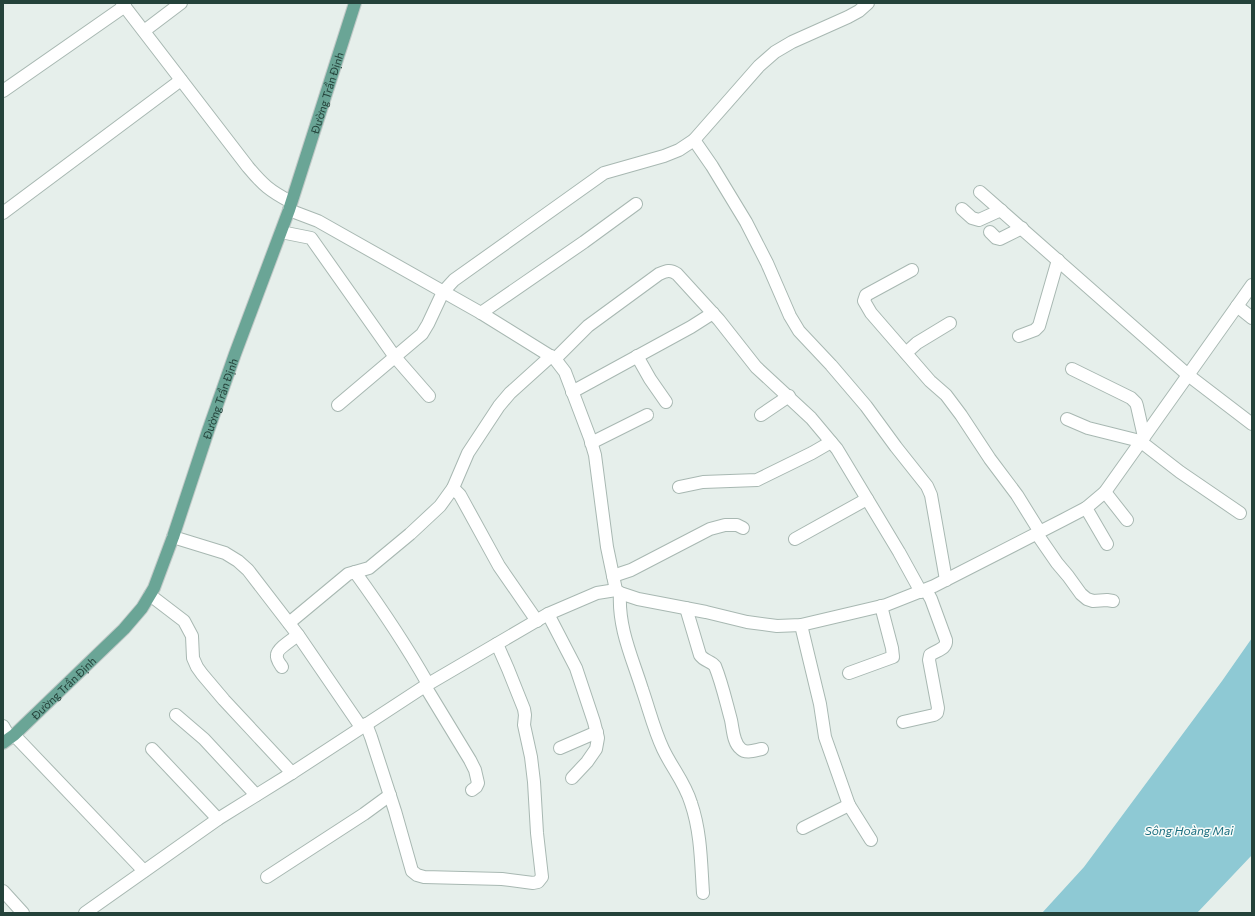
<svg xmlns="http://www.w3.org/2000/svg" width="1255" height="916" viewBox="0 0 1255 916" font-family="Commissioner,sans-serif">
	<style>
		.water { fill: #8ec9d4 }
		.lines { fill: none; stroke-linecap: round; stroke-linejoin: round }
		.minor-casing { stroke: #a8b8b2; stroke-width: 14 }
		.major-casing { stroke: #c2cac8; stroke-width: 14 }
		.minor { stroke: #fff; stroke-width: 12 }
		.major { stroke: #6aa596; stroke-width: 12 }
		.labels { text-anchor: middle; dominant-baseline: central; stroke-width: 3; stroke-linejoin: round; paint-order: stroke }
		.street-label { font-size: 11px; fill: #24423a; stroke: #f7fbf9 }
		.water-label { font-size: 12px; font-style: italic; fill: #1c6f80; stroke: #f7fbf9 }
	</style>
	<rect width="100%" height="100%" fill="#e6efeb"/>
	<path class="water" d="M1252 638V855L1197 913H1042L1084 867 1222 681Z"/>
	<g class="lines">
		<g class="minor-casing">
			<g id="minor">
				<path d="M122 3 248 167C263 185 270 191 291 202"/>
				<path d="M144 31 181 3"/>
				<path d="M3 91 125 6"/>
				<path d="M694 140 712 166 746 222 767 263 790 316 799 331 831 365 866 406 896 447 927 486 931 495 946 580"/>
				<path d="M980 192 1188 375 1252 424"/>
				<path d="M962 209 972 218 979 220 1001 210"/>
				<path d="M289 210 318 221 481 313 555 359 565 372 590 438 595 455 607 547 616 590"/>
				<path d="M3 213 181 80"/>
				<path d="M281 232 311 238 395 357 429 396"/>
				<path d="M990 232 996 238 1000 239 1022 228"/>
				<path d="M912 270 866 295 864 301 871 313 930 381 946 395 961 415 990 459 1017 495 1040 532"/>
				<path d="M1237 306 1252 318"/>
				<path d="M481 313 584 242 636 204"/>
				<path d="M1019 336 1035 330 1039 326 1058 260"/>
				<path d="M906 353 917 343 950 323"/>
				<path d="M637 356 650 379 666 402"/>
				<path d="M555 359 588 326 659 274C666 271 670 269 677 274L719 320 756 367 811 418 837 449 899 552 921 592"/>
				<path d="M1072 369 1131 398 1136 403 1137 406 1144 437"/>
				<path d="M572 392 691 327 713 313"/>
				<path d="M338 405 422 334 428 324 443 292 454 280 604 173 664 156 679 150 694 140 759 66 775 52 792 42 848 17 859 11 868 3"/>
				<path d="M761 415 789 396"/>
				<path d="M1067 419 1088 428 1140 441 1180 472 1240 513"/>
				<path d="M591 443 647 415"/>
				<path d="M679 487 703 482 757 480 812 453 831 442"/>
				<path d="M453 488 460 495 499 566 537 621"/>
				<path d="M1105 492 1127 520"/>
				<path d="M1086 508 1107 544"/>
				<path d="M1037 534 1057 563 1068 576 1081 594 1087 599 1093 601 1107 600 1113 601"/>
				<path d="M173 537 225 553 238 561 248 570 298 635 361 727"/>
				<path d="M795 539 867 499"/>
				<path d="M355 572C381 608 406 645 428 684"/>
				<path d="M613 576 631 570 710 529 725 525H737L743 528"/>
				<path d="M620 593C618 628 632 657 642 689 649 709 654 730 663 749 672 768 685 783 691 803 701 832 701 863 703 893"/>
				<path d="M150 595 184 621 192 636 193 658 197 667 202 674 224 700 292 773"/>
				<path d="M686 608 700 655C704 661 711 661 715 666 722 683 726 702 731 720 733 729 733 743 741 749 746 754 756 750 762 749"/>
				<path d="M548 614 576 668 594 722 598 738 596 749 587 762 572 778"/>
				<path d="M289 623 348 574 369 568 410 534 440 506 453 488 468 453 499 406 510 393 551 356"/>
				<path d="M801 625 820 704 825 737 849 805 871 840"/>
				<path d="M282 667C280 664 276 659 277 655 277 649 293 639 298 635"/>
				<path d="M849 673 893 657 892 648 881 606"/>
				<path d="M425 686 470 760 475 770 478 783 476 787 472 790"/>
				<path d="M176 715 204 739 256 795"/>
				<path d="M903 722 934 715 937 713 938 708 929 660 930 655C937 650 947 649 946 640L931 599 926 590"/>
				<path d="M366 724 371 737 395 811 412 871 417 875 424 877 502 879 533 883 538 882 542 877 537 833 534 782 531 757 524 725 525 715 524 709 508 669 497 644"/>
				<path d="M3 726 10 738"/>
				<path d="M14 735 144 871"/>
				<path d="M560 748 597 732"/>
				<path d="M152 749 218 819"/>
				<path d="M803 828 849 805"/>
				<path d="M267 877 364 814 390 795"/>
				<path d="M3 891 23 913"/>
				<path d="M85 913 218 819 292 773 425 686 548 614 597 593 616 590 620 593 638 599 706 612 747 622 777 626 801 625 886 605 934 586 1063 520 1086 508 1105 492 1252 285"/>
			</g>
		</g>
		<g class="major-casing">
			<g id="major">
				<path id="s1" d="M3 743 14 735 124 629 142 608 154 588 173 537 208 431 235 354 289 210 355 3"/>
			</g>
		</g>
		<use href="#minor" class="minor"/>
		<use href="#major" class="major"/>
	</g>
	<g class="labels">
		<g class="street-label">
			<text stroke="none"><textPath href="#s1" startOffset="742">Đường Trần Định</textPath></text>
			<text stroke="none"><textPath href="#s1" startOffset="418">Đường Trần Định</textPath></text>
			<text stroke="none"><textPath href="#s1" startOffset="82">Đường Trần Định</textPath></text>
		</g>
		<g class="water-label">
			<text x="1189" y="830">Sông Hoàng Mai</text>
		</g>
	</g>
	<rect width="1255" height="916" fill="none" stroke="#24423a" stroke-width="8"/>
</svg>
